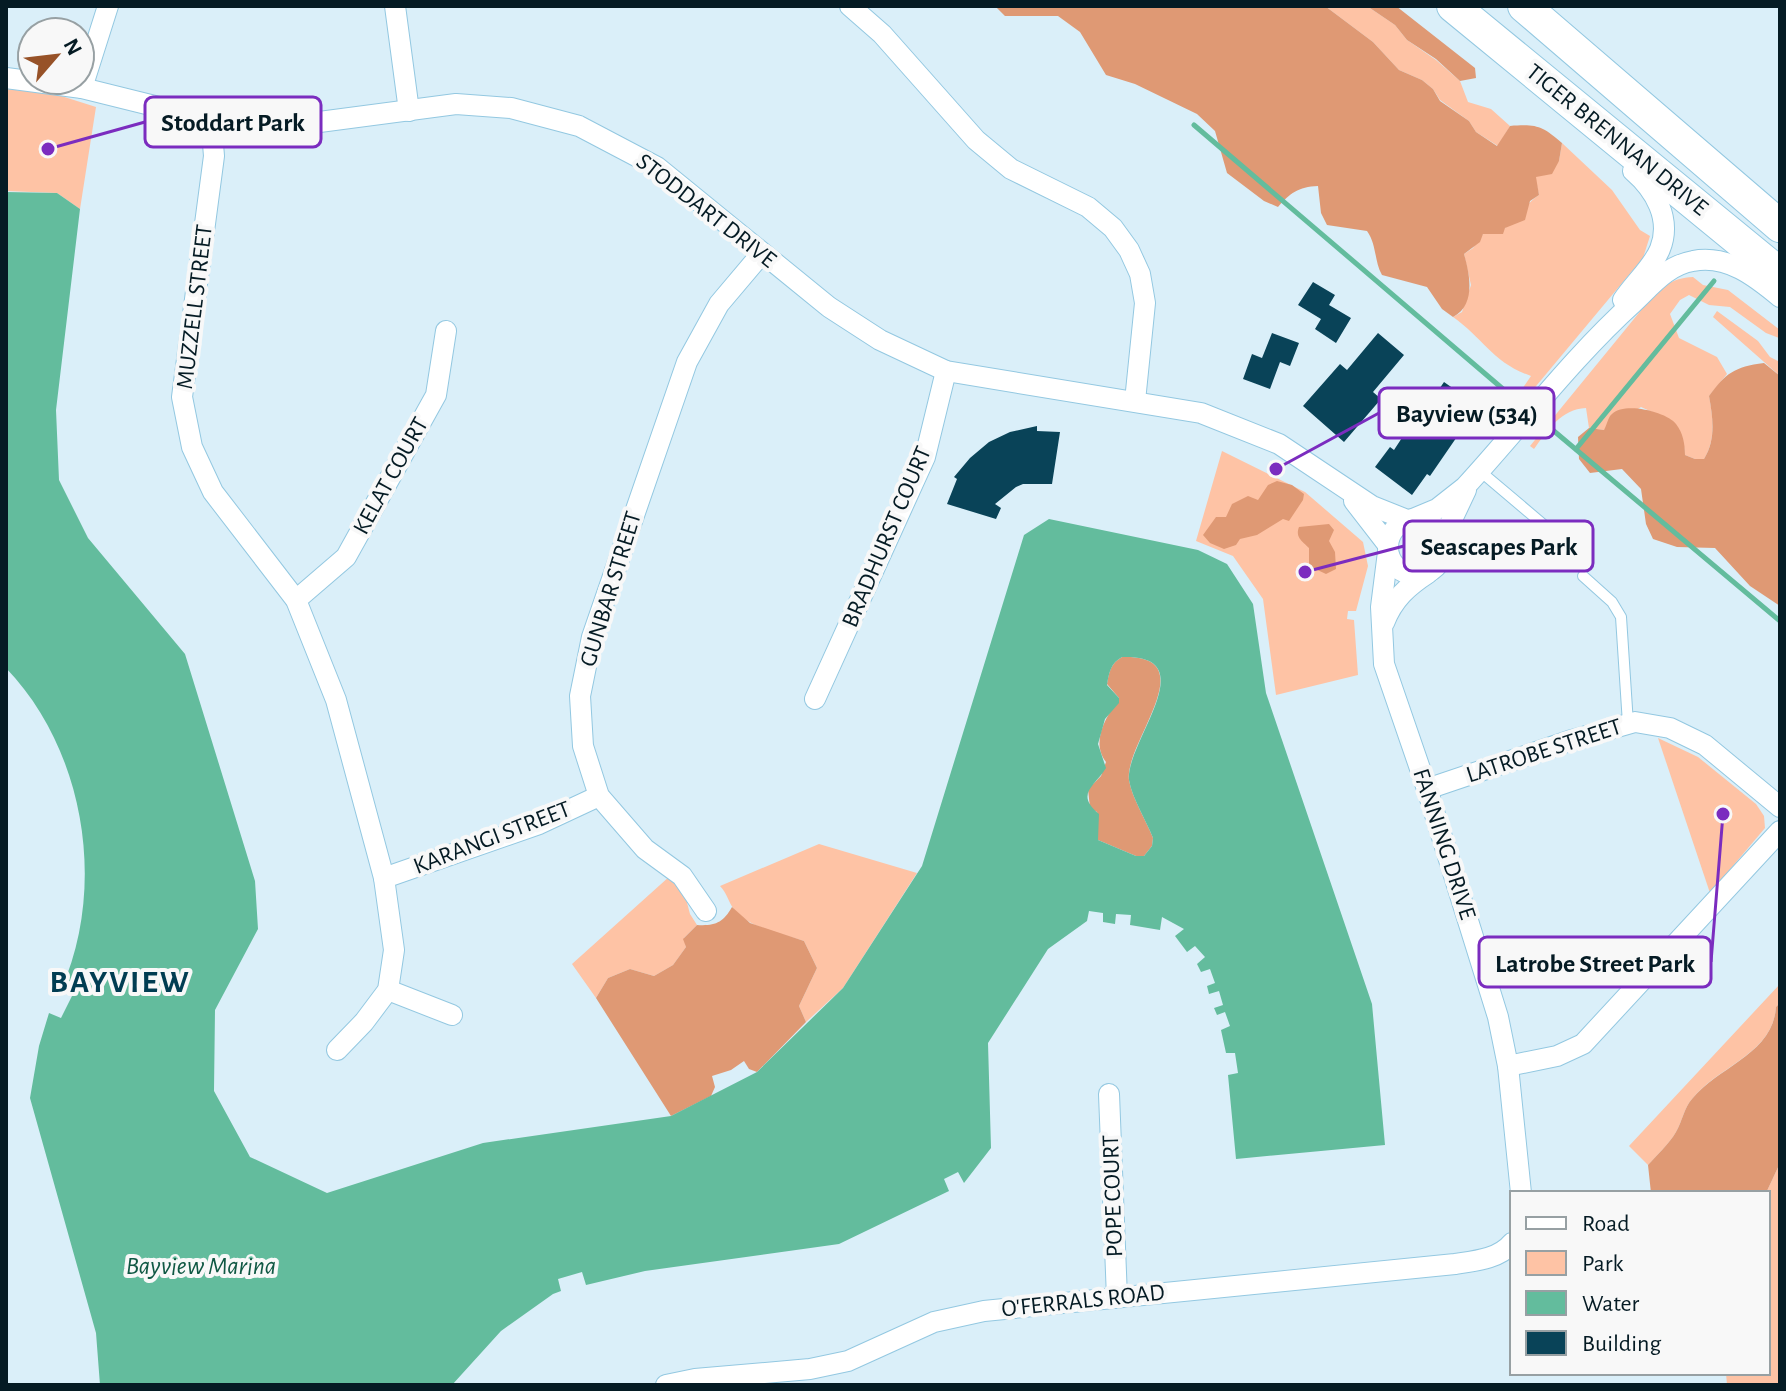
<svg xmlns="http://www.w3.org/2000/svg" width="1786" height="1391" viewBox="0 0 1786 1391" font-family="'Alegreya Sans',sans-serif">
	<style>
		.green { fill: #fec3a5 }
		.forest { fill: #df9974 }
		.water { fill: #63bc9d; fill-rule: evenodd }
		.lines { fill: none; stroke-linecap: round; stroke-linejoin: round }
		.stream { stroke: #63bc9d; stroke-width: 5 }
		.building { fill: #094358 }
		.service-casing { stroke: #93c8e1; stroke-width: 12 }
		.minor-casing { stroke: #93c8e1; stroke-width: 22 }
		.primary-casing { stroke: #93c8e1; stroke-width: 34 }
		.service { stroke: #fff; stroke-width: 10 }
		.minor { stroke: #fff; stroke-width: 20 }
		.primary { stroke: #fff; stroke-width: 32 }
		.labels { text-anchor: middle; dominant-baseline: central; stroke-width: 8; stroke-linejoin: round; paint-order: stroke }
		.street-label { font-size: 24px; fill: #051b24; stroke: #f8f8f8 }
		.water-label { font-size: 26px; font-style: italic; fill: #105844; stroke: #f8f8f8 }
		.district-label { font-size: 32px; font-weight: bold; letter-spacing: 2px; fill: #013d52; stroke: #f8f8f8 }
		.leader { fill: none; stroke: #7b2cbf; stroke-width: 3 }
		.callout-dot { fill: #7b2cbf; stroke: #f8f8f8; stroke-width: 3 }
		.callout { fill: #f8f8f8; stroke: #7b2cbf; stroke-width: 3 }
		.callout-label { font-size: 26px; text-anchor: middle; font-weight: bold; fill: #051b24 }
	</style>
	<rect width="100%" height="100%" fill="#daeff9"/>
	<g class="green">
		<path d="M1325 6H1367L1395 25 1407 40 1436 60 1460 81 1468 102 1491 109 1510 126 1498 146 1476 132 1469 121 1440 100 1433 89 1422 80 1399 70 1373 42Z"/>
		<path d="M6 89 55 94 96 107 80 209 57 193 6 191Z"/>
		<path d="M1562 143 1612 190 1640 230 1650 236 1643 258 1506 422 1502 418 1531 376C1493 363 1483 338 1453 317L1462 312 1471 285 1464 254 1473 248 1483 234C1512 235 1518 209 1539 195L1535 177 1559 161Z"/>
		<path d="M1693 277 1703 285 1728 290 1780 330 1779 338 1766 333 1730 307 1709 305 1689 295 1680 300 1670 314 1679 338 1717 357 1727 374 1709 396C1713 418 1716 440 1704 459H1695L1685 455C1683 420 1668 420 1641 407L1604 430 1589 428 1586 408C1561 409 1548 430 1534 449L1530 446 1647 303C1662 287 1671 278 1693 277Z"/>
		<path d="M1717 311 1758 341 1770 357 1780 362V376L1713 317Z"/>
		<path d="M1222 451 1305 492 1363 542 1368 566 1356 611H1348L1347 619 1354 620 1358 675 1276 695 1263 599 1233 556 1196 541Z"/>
		<path d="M1658 738 1698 757 1756 804 1764 816 1765 828 1710 893Z"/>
		<path d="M819 844 917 873 843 988 806 1022 799 1006 817 968 804 941C782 933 747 928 733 908 728 901 727 893 720 886Z"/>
		<path d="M670 876 685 895 690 914 697 925 684 938 686 947 673 965 654 976 630 969 608 978 596 998 572 964Z"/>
		<path d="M1780 984V1003L1776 1007C1773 1054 1718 1066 1692 1099 1684 1108 1682 1122 1676 1132 1669 1144 1657 1155 1648 1165L1629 1146Z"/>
		<path d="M1780 1163V1385H1727L1726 1373H1768L1766 1193Z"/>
	</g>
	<g class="forest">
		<path d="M995 6H1325L1373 42 1399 70 1422 80 1433 89 1440 101 1469 121 1476 132 1497 146 1510 126C1537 124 1542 126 1562 143L1559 161 1552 174 1536 177 1539 195 1530 201 1525 220 1505 228 1503 234H1483L1480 242 1464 254C1470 275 1476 305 1453 317L1442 309 1427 287 1382 275C1374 261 1377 245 1367 231L1327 225 1321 213 1318 186C1298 187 1290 193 1278 207L1264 201 1227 173 1215 131 1197 114 1135 84 1106 75 1080 32 1058 16H1005Z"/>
		<path d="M1367 6H1396L1475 68 1476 78 1460 81 1436 59 1407 40 1395 25Z"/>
		<path d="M1764 363 1780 376V606L1750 586 1715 548 1677 547 1653 539 1646 524 1641 489 1622 469 1590 473 1579 459 1578 437 1589 428 1604 430C1607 425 1608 417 1612 414 1626 401 1668 413 1676 424 1683 433 1685 444 1685 455L1695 459H1704C1716 440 1713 418 1709 396 1726 373 1734 367 1764 363Z"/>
		<path d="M1277 481 1292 485 1304 494 1303 500 1289 521 1283 519 1257 535 1240 539 1236 545 1224 549 1210 543 1203 535 1216 517H1226L1232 504 1248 496 1258 500 1268 485Z"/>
		<path d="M1329 524 1334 530 1329 541 1335 552 1336 569 1326 574 1309 566V548C1302 541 1295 537 1299 527Z"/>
		<path d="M1122 657C1207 654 1124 743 1129 780 1132 798 1146 820 1153 838L1152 846 1144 856H1136L1098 840C1095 830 1100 822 1097 812L1090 808 1088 789 1101 776 1106 762C1090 741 1107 716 1119 698L1107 684C1109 672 1111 663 1122 657Z"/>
		<path d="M732 907 750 923 804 941 817 968 799 1006 806 1022 757 1072 749 1069 744 1061 731 1070 712 1076 715 1087 711 1096 671 1116 596 998 608 978 630 969 654 976 673 965 686 947 683 939 697 925C715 926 723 923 732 907Z"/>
		<path d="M1780 1003V1163L1766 1193H1651L1648 1165C1657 1155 1669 1144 1676 1132 1682 1122 1684 1108 1692 1099 1719 1066 1773 1054 1776 1007Z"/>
	</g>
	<path class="water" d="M6 192 57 193 80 209 56 410 59 480 88 538 185 654 255 881 258 929 215 1010 214 1091 250 1157 327 1193 483 1143 671 1116 757 1072 843 988 922 866 1024 535 1049 519 1198 550 1227 564 1253 604 1266 693 1372 1004 1385 1145 1236 1159 1228 1075 1238 1073 1235 1053H1226L1221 1030 1230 1026 1225 1012 1217 1015 1214 1008 1223 1005 1219 991 1209 994 1207 986 1215 983 1210 969 1201 972 1197 964 1205 957 1195 946 1187 952 1175 936 1184 929 1162 917 1160 930 1130 925 1131 915 1116 914 1115 924 1103 922V913L1089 911 1087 921 1048 949 988 1043 991 1148 964 1183 958 1172 944 1179 949 1191 839 1244 645 1271 586 1285 582 1272 558 1279 561 1291 553 1294 501 1331 452 1385H100L96 1333 30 1098 39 1046 49 1013 61 1018 72 996 61 990C107 887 85 750 6 668ZM1122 657C1207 654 1125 743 1129 780 1132 798 1146 820 1153 838L1152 846 1144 856H1136L1098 840 1099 814C1075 794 1094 787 1106 768L1098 744 1105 719 1119 703V698L1107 685C1109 672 1111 663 1122 657Z"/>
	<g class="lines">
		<g class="stream">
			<path d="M1194 125 1510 395"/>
			<path d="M1548 426 1780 621"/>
			<path d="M1576 449 1714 281"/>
		</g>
	</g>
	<g class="building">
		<path d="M1313 282 1335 295 1329 305 1351 318 1336 343 1315 329 1321 319 1298 305Z"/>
		<path d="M1272 333 1299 343 1290 366 1280 362 1270 389 1243 379 1252 354 1262 358Z"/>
		<path d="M1378 333 1404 355 1373 392 1381 399 1344 442 1303 406 1340 364 1347 370Z"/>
		<path d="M1444 382 1481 408 1466 430 1463 428 1430 476 1427 474 1412 495 1375 467 1390 447 1394 450 1426 401 1429 404Z"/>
		<path d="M1037 426V431L1060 432 1052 484H1023L1016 487 995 504 1001 508 996 519 947 504 957 479 954 477 970 458 989 442 1010 432Z"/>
	</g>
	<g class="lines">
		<g class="service-casing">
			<g id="service">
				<path d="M1480 471 1571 548"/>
				<path d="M1583 576 1612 602 1621 617 1628 724"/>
			</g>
		</g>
		<g class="minor-casing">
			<g id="minor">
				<path d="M395 6 409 111"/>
				<path d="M850 6 882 34 976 140 1011 169 1088 207 1113 228 1129 250 1140 274 1145 303 1135 401"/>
				<path d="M6 78 82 88 211 120 289 126 456 104 511 108 579 126 657 167 829 307 880 340 946 371 1201 413 1279 444 1372 506 1407 520"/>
				<path d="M82 88 108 6"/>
				<path d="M211 120 214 156 182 397 192 447 213 492 296 600 336 700 384 878 394 950 388 990 364 1022 337 1050"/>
				<path d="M1623 300C1634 283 1653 267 1660 249 1672 219 1655 190 1633 171"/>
				<path d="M1354 501 1388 545"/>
				<path d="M1413 519 1437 509 1465 487C1522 425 1572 358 1634 302 1652 285 1668 265 1693 261 1727 254 1756 277 1780 297"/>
				<circle cx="1416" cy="547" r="28"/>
				<path d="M1443 546 1448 528 1466 490"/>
				<path d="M1388 552 1381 607 1384 664 1427 789 1498 1017 1508 1066 1521 1193"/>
				<path d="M296 600 346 557 436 395 446 331"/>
				<path d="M1384 623C1393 599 1408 586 1428 573"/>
				<path d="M815 699 925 457 946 371"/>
				<path d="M1427 789 1572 740 1635 722 1670 728 1705 745 1780 807"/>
				<path d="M384 878 539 824 599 796"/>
				<path d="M706 911 682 876 645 849 599 796 583 746 580 696 592 637 687 362 719 304 762 253"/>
				<path d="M388 990 452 1015"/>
				<path d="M1508 1066 1557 1056 1583 1044 1780 831"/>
				<path d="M1109 1094 1117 1298"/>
				<path d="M666 1385 695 1379 810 1369 848 1361 934 1322 984 1311 1455 1264C1475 1261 1499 1259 1512 1243"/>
			</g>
		</g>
		<g class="primary-casing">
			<g id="primary">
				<path d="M1453 6 1780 274"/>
				<path d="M1524 6 1780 226"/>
			</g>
		</g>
		<use href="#service" class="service"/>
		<use href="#minor" class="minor"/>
		<use href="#primary" class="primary"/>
	</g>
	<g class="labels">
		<g class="street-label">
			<text transform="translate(1617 140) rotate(39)">TIGER BRENNAN DRIVE</text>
			<text transform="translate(706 211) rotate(38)">STODDART DRIVE</text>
			<text transform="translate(195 307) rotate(-83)">MUZZELL STREET</text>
			<text transform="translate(391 476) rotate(-61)">KELAT COURT</text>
			<text transform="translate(887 537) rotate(-67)">BRADHURST COURT</text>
			<text transform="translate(611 589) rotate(-73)">GUNBAR STREET</text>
			<text transform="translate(1544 751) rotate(-18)">LATROBE STREET</text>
			<text transform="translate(492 838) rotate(-21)">KARANGI STREET</text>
			<text transform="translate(1444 844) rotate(72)">FANNING DRIVE</text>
			<text transform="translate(1113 1196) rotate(-92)">POPE COURT</text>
			<text transform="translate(1083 1301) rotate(-6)">O'FERRALS ROAD</text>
		</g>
		<g class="water-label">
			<text x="201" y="1266">Bayview Marina</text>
		</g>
		<g class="district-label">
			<text x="120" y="982">BAYVIEW</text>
		</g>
	</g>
	<path class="leader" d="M48 149L145 122M1276 469L1379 413M1305 572L1404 546M1723 814L1711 962"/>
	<g class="callout-dot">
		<circle cx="48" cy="149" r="8"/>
		<circle cx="1276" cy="469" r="8"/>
		<circle cx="1305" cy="572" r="8"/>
		<circle cx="1723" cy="814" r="8"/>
	</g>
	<g class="callout">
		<rect x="145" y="97" width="176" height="50" rx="8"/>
		<rect x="1379" y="388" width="175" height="50" rx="8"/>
		<rect x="1404" y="521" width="189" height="50" rx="8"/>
		<rect x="1479" y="937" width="232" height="50" rx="8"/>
	</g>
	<g class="callout-label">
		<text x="233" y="131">Stoddart Park</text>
		<text x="1467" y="422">Bayview (534)</text>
		<text x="1499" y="555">Seascapes Park</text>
		<text x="1595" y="972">Latrobe Street Park</text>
	</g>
	<rect width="1786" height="1391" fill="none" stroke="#051b24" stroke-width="16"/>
	<rect x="1510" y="1191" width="260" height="184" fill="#f8f8f8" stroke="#97a0a3" stroke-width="2"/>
	<rect x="1526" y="1217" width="40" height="12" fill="#ffffff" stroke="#97a0a3" stroke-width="2"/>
	<text x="1582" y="1231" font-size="24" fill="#051b24">Road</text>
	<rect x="1526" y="1251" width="40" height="24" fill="#fec3a5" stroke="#97a0a3" stroke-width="2"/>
	<text x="1582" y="1271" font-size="24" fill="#051b24">Park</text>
	<rect x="1526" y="1291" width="40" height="24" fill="#63bc9d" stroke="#97a0a3" stroke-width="2"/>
	<text x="1582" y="1311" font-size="24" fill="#051b24">Water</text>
	<rect x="1526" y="1331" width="40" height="24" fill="#094358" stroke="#97a0a3" stroke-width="2"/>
	<text x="1582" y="1351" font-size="24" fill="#051b24">Building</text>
	<g transform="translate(56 56) rotate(62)"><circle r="38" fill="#f8f8f8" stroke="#97a0a3" stroke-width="2"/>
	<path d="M0-6L14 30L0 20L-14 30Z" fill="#975228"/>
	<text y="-12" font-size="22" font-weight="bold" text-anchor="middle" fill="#051b24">N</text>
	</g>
</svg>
